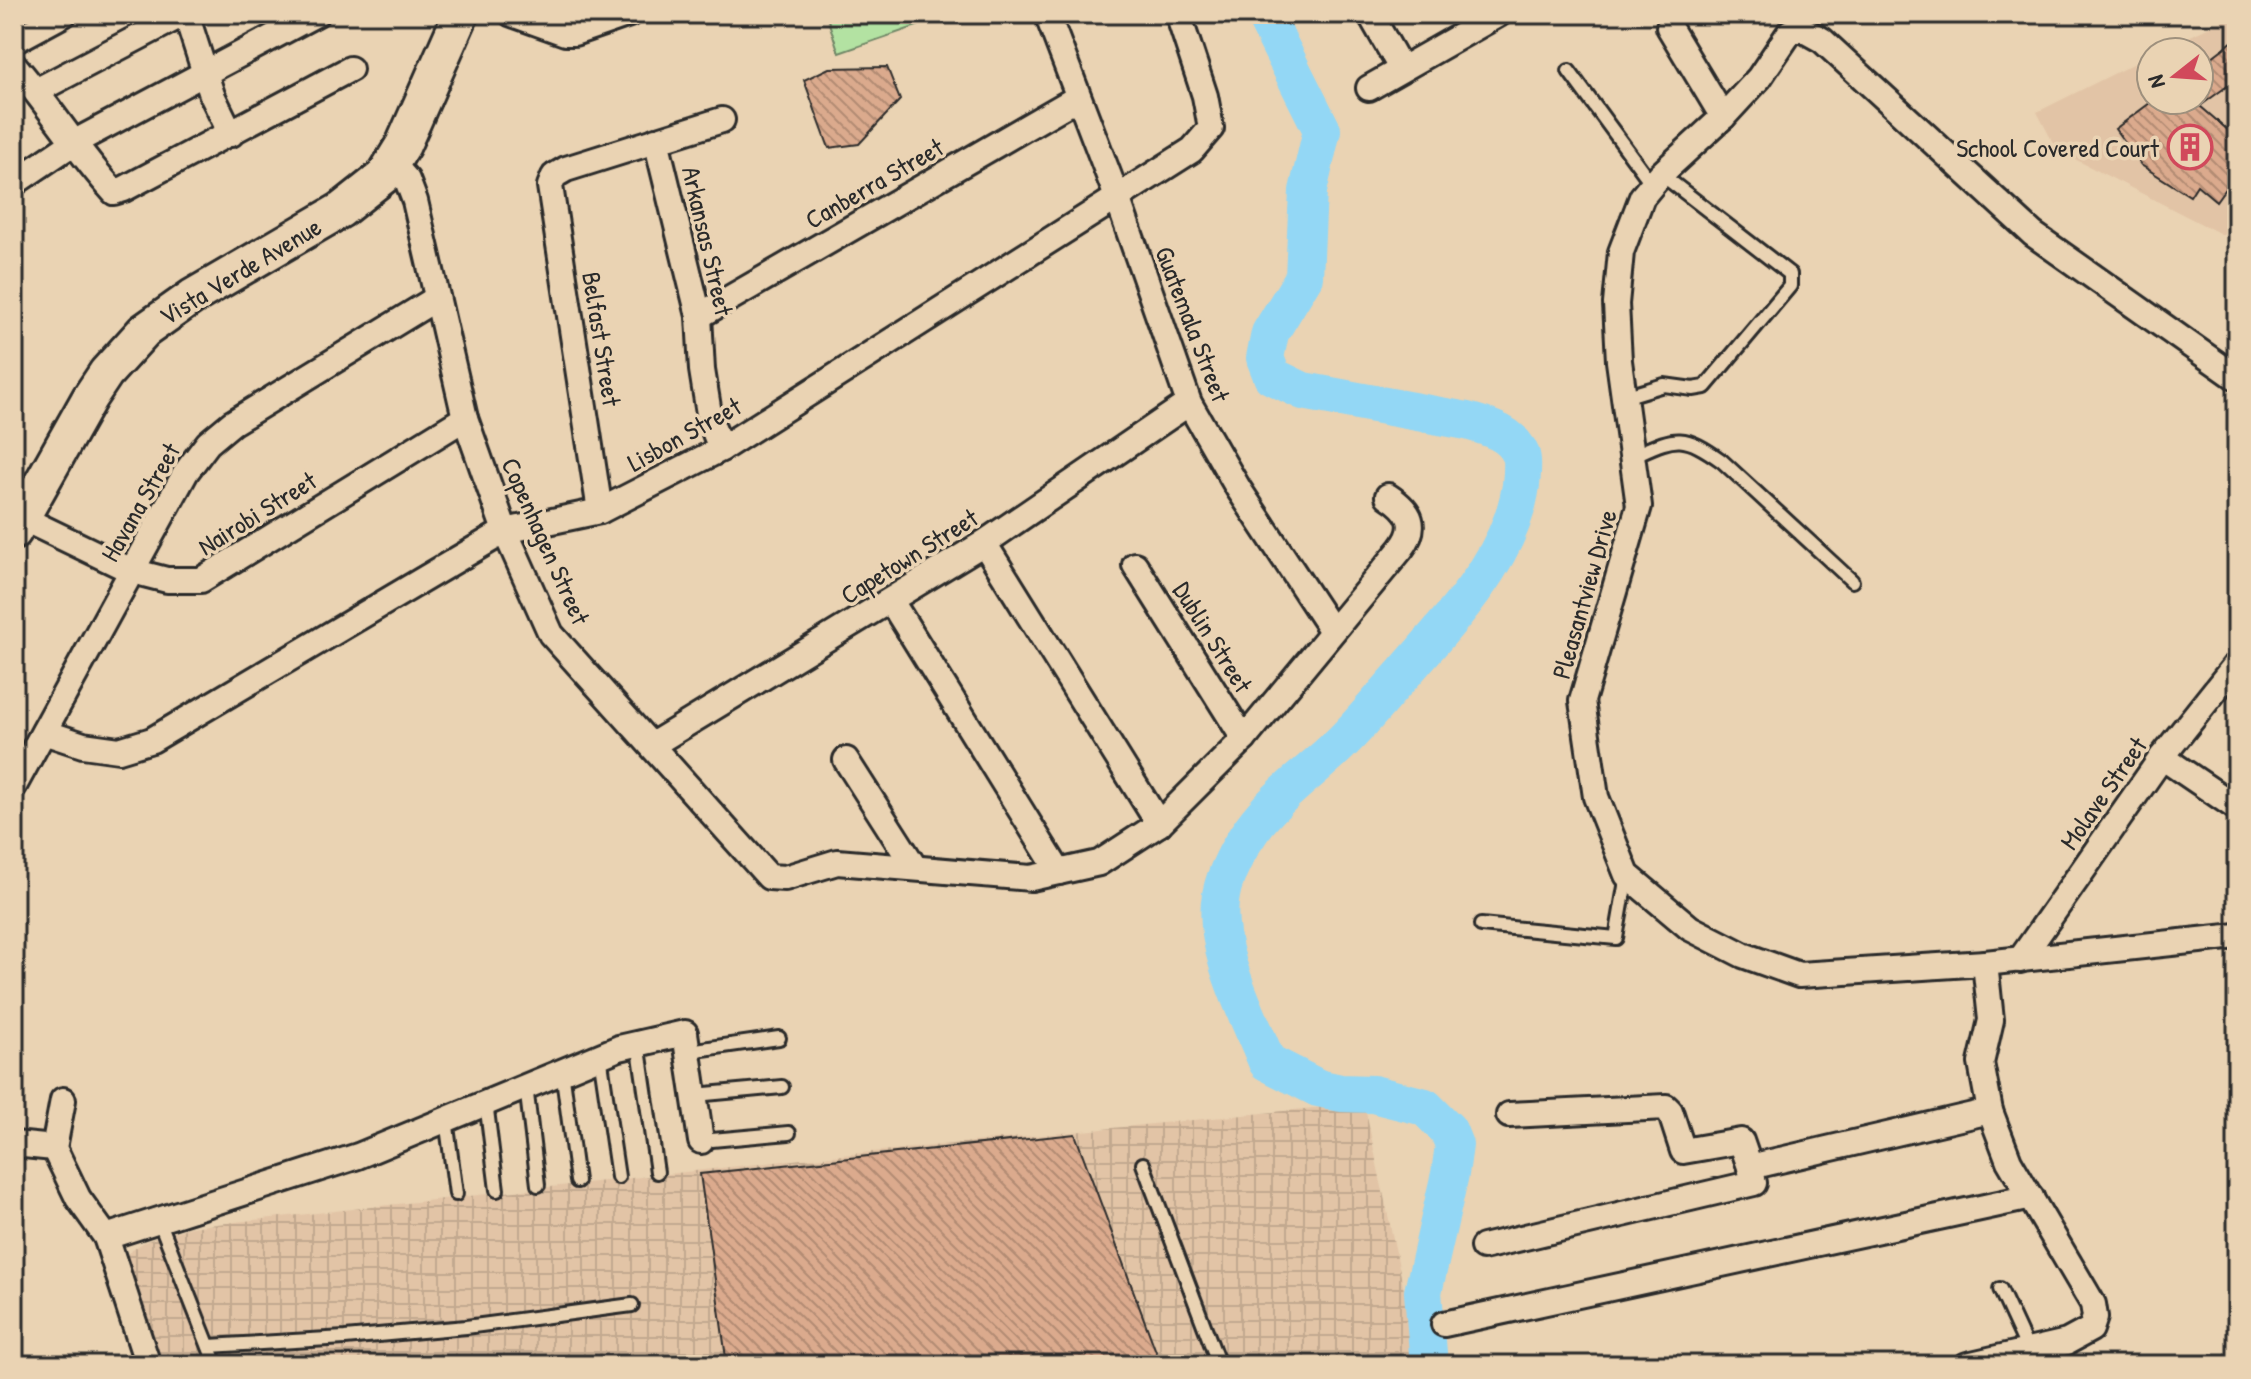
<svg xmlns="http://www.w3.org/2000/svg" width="2251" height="1379" viewBox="0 0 2251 1379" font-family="'Patrick Hand',sans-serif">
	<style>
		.built { fill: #e2c4a6 }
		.industrial { fill: url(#industrial-grid) }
		.pitch { fill: #b3e2a2; stroke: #6f8666; stroke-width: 2 }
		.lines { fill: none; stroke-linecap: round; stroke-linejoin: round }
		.river { stroke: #93d7f5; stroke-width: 38 }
		.building { fill: url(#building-back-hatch); stroke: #2b2b2b; stroke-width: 2 }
		.lane-casing { stroke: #2b2b2b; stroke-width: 18 }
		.street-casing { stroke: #2b2b2b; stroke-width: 30 }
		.secondary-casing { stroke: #2b2b2b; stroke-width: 40 }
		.lane { stroke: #ead3b3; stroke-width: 12 }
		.street { stroke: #ead3b3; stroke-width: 24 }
		.secondary { stroke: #ead3b3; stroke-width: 34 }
		.labels { text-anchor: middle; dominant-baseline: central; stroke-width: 7; stroke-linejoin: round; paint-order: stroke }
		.poi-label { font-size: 26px; fill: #2b2b2b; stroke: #ead3b3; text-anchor: end }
		.street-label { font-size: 26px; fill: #2b2b2b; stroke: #ead3b3 }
	</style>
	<defs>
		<pattern id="industrial-grid" width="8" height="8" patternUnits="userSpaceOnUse" patternTransform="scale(2)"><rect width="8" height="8" fill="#e2c4a6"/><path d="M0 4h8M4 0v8" fill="none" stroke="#c2a98f"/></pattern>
		<pattern id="building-back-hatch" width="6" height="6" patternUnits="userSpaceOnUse" patternTransform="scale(2)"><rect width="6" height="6" fill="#dbaa8d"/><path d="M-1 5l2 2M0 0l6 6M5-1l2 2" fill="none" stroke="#b28b73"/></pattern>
	</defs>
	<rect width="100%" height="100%" fill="#ead3b3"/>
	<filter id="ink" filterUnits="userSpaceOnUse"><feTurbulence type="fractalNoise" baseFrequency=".0125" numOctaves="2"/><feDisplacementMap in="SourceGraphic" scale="16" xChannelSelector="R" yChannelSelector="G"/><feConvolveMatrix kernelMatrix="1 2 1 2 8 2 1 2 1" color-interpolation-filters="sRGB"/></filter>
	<g filter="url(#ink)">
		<path class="built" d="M2237 14V214L2223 235 2057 150 2037 112 2151 55V100H2199V52H2157Z"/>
		<path class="industrial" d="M1364 1103 1420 1365H160L124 1256 144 1242 190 1227 802 1159Z"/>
		<path class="pitch" d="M826 14H916L920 25 839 53Z"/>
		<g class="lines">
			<path class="river" d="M1264 14 1322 130 1308 191 1304 277 1270 333 1265 358 1272 376 1303 391 1467 421C1488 427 1512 433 1521 455 1523 460 1522 467 1522 473 1519 550 1451 618 1404 673 1382 697 1362 723 1339 745 1310 773 1276 796 1252 829 1239 847 1225 873 1221 895 1211 947 1248 1014 1267 1062L1318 1088 1341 1093 1373 1094 1425 1107 1448 1130 1454 1145 1450 1174 1423 1292 1429 1365"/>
		</g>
		<g class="building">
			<path d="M2237 38V79L2200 106 2237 138V172L2216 201 2197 185 2190 196 2141 165 2115 129 2154 100H2193L2199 105V67Z"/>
			<path d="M887 67 900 100 859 144 829 148 804 80 829 68Z"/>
			<path d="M1075 1134 1161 1365H727L700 1174Z"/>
		</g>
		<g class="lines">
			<g class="lane-casing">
				<g id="lane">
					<path d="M1569 71 1652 184"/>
					<path d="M1624 397 1664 385 1693 389 1705 387 1790 286V274L1661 174"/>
					<path d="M1632 456C1676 437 1681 432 1722 461L1852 581"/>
					<path d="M1481 925 1616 938 1627 875"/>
					<path d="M638 1042 657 1172"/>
					<path d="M689 1051 779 1038"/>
					<path d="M600 1055 618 1177"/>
					<path d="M562 1070 577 1181"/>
					<path d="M526 1086 538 1185"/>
					<path d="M695 1095 782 1087"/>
					<path d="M486 1102 497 1190"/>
					<path d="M446 1119 456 1194"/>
					<path d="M701 1141 789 1133"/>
					<path d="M1143 1164 1219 1365"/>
					<path d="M159 1220 216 1365"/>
					<path d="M2000 1289 2029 1352"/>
					<path d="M209 1346 345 1338 466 1327 632 1305"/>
				</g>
			</g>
			<g class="street-casing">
				<g id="street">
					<path d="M186 14 212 95 231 134"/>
					<path d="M512 14 565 33H574L629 14"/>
					<path d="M1047 14 1117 197 1189 403 1238 488 1332 631"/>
					<path d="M1370 14 1401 68"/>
					<path d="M1669 27 1723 117"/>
					<path d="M14 41 64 14"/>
					<path d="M14 65C50 106 77 152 114 192L124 189 350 69"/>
					<path d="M1369 88 1499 14"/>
					<path d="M36 91 183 14"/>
					<path d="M656 140 699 316 702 370 710 420 721 449"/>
					<path d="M393 164 407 180 415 201 465 418 505 531 551 634 769 877 785 878 837 862 1031 878 1099 863 1159 824 1244 739 1401 549C1419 526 1411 511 1388 496"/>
					<path d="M14 183 73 143 316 14"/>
					<path d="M699 316 1077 98"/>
					<path d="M2237 378 2033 234 1822 40 1802 29 1790 32 1759 78 1723 117 1661 174 1642 197 1621 252 1616 304 1619 361 1639 506 1582 701 1596 797 1627 875 1690 928 1743 955 1799 975 1985 963 2237 936"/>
					<path d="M600 511 550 186 554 176 566 169 722 120"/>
					<path d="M22 518 132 571 167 580H201L465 418"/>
					<path d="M984 543 1159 824"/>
					<path d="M1135 565 1244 739"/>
					<path d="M891 601 1059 872"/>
					<path d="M44 732 83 745 119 750 152 740 505 531 600 511 721 449 1192 150 1211 128 1205 96 1178 14"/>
					<path d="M652 745 984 543 1189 403"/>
					<path d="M2162 757 2237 808"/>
					<path d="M846 760 915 868"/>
					<path d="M14 786 186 472 208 443 232 423 437 298"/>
					<path d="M2020 960 2162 757 2237 663"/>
					<path d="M63 1100 54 1148 78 1198 106 1237 148 1365"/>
					<path d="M1509 1115 1666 1107 1670 1111 1683 1151 1741 1141 1750 1167"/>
					<path d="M14 1144 54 1148"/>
					<path d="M106 1237 358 1156 619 1048 685 1033 701 1141"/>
					<path d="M1483 1247 1754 1183 1750 1167 1990 1111"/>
					<path d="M1444 1324 2031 1197"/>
					<path d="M1967 1365 2067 1342 2091 1329 2095 1317 2093 1304 2009 1161 1990 1111 1981 1063 1991 1020 1985 963"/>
				</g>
			</g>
			<g class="secondary-casing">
				<path id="secondary" d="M14 532 90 397 106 373 144 331 192 297 341 210 384 176 403 145 461 14"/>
			</g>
			<use href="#lane" class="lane"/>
			<use href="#street" class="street"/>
			<use href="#secondary" class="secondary"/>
		</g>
	</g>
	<defs>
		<g id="building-ring" transform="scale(2.3)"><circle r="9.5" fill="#ead3b3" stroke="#d1495b" stroke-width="1.5"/><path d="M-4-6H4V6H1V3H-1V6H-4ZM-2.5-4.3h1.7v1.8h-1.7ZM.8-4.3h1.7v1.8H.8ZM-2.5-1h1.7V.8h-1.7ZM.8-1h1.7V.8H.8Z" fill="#d1495b"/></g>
	</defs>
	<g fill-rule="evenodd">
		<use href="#building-ring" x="2190" y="147"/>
	</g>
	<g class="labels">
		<g class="poi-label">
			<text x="2159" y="147">School Covered Court</text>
		</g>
		<g class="street-label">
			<text transform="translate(874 183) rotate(-30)">Canberra Street</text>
			<text transform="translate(708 241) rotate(77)">Arkansas Street</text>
			<text transform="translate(240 271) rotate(-31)">Vista Verde Avenue</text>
			<text transform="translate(1193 324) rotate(69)">Guatemala Street</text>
			<text transform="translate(602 339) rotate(81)">Belfast Street</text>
			<text transform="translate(684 434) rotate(-29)">Lisbon Street</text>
			<text transform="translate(140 502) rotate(-60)">Havana Street</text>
			<text transform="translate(257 513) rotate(-32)">Nairobi Street</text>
			<text transform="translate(546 541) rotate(66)">Copenhagen Street</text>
			<text transform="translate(909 556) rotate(-32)">Capetown Street</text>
			<text transform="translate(1584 594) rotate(-74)">Pleasantview Drive</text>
			<text transform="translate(1213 637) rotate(58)">Dublin Street</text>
			<text transform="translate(2103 793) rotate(-55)">Molave Street</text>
		</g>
	</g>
	<rect width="2251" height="1379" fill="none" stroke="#ead3b3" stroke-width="48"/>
	<rect x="24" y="24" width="2203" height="1331" fill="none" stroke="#2b2b2b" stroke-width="3" filter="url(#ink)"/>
	<g transform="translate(2175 76) rotate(253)"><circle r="38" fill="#ead3b3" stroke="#9e907d" stroke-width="2"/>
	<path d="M0-6L14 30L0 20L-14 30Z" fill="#d1495b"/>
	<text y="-12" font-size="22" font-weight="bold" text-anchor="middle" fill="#2b2b2b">N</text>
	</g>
</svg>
